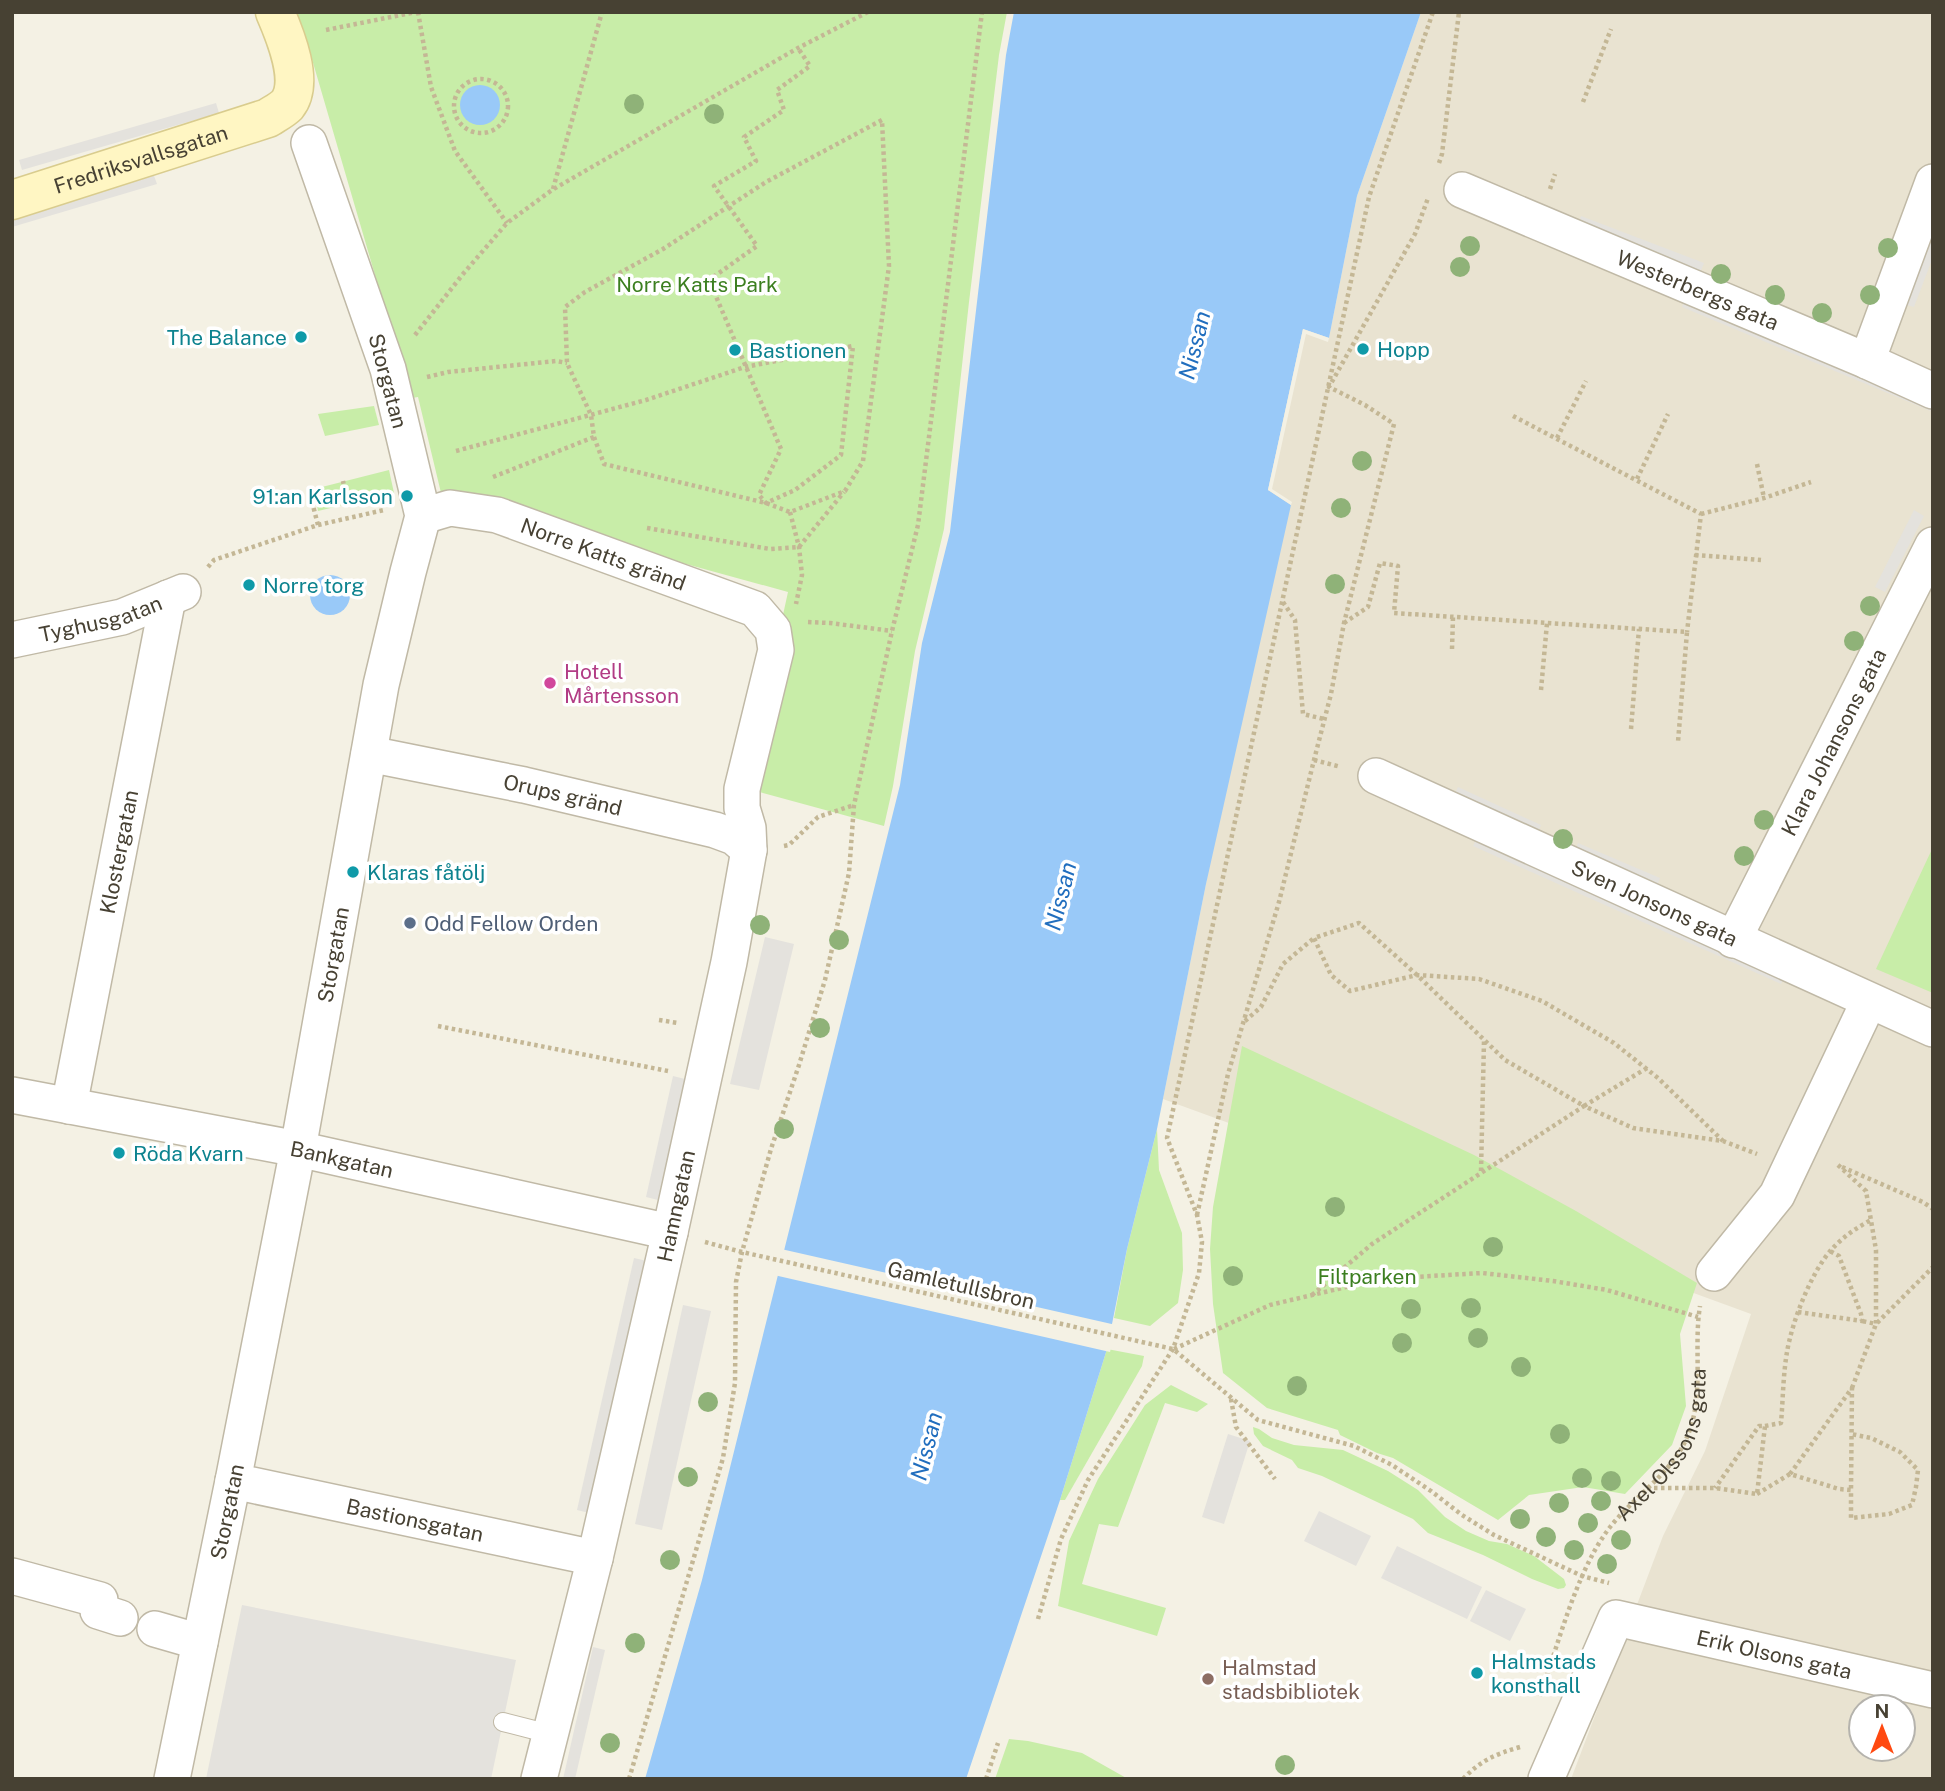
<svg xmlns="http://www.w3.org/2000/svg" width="1945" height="1791" viewBox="0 0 1945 1791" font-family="'Public Sans',sans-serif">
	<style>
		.residential { fill: #e9e3d1; fill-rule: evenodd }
		.green { fill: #c8eda8 }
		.parking { fill: #e4e2dd }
		.water { fill: #99c9f8 }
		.pier { fill: #f4f1e4 }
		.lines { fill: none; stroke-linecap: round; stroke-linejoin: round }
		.lane-casing { stroke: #c0b9a6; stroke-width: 20 }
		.street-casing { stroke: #c0b9a6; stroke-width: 38 }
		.secondary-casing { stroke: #d9cc8e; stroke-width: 41 }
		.path { stroke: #c4b795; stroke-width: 4.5; stroke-dasharray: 3.5 3.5; stroke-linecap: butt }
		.lane { stroke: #fff; stroke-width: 18 }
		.street { stroke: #fff; stroke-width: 35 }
		.secondary { stroke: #fff6c3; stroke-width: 38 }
		.tree { fill: #8fb278 }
		.culture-dot { fill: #0f9aa8; stroke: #fff; stroke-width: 2.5 }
		.hotel-dot { fill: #d1479c; stroke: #fff; stroke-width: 2.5 }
		.service-dot { fill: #5c6f8a; stroke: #fff; stroke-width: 2.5 }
		.education-dot { fill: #8d6e63; stroke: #fff; stroke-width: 2.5 }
		.labels { text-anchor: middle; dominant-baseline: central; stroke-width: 7; stroke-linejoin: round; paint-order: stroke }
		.street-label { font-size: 21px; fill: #474133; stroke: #fff }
		.park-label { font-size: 21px; fill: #3c7f20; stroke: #fff }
		.culture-label { font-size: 21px; fill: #0d838f; stroke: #fff; text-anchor: start }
		.hotel-label { font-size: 21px; fill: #b23c85; stroke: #fff; text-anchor: start }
		.service-label { font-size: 21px; fill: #4e5e75; stroke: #fff; text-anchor: start }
		.education-label { font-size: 21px; fill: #785e54; stroke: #fff; text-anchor: start }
		.water-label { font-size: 23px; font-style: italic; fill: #216ebe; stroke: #fff }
	</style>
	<rect width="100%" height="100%" fill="#f4f1e4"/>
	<path class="residential" d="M1421 12H1933V1779H1571L1663 1536 1705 1451 1751 1314 1163 1099 1206 884 1268 490 1303 329 1329 338 1357 196ZM1861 1707H1903V1749H1861Z"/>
	<g class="green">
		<path d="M295 12H1007L999 55 969 302 944 529 915 651 893 786 884 826 745 788 788 592 442 497 418 397 406 399 391 354 375 275 309 49Z"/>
		<path d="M374 406 379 425 325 436 318 414Z"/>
		<path d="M389 470 394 493 318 511 314 489Z"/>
		<path d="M1933 847V993L1876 969Z"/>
		<path d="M1242 1046 1474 1155 1576 1211 1697 1283 1680 1334 1686 1406 1672 1445 1625 1494 1583 1487 1529 1495 1498 1520 1393 1458 1377 1453 1340 1435 1338 1430 1267 1408 1223 1373 1213 1304 1210 1249 1213 1207Z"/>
		<path d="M1157 1129 1159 1170 1182 1233 1183 1270 1178 1303 1150 1326 1114 1318 1127 1249Z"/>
		<path d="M1107 1349 1144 1356 1142 1366 1065 1500H1060Z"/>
		<path d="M1171 1385 1208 1404 1197 1412 1165 1403 1118 1527 1099 1524 1082 1584 1166 1608 1157 1636 1058 1606 1069 1541 1098 1479 1145 1405Z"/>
		<path d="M1253 1427 1259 1429 1272 1438 1294 1445 1343 1450 1388 1471 1418 1490 1445 1517 1466 1531 1489 1541 1507 1544 1534 1556 1564 1579 1566 1585 1564 1588 1558 1589 1532 1579 1483 1555 1428 1533 1413 1519 1322 1476 1298 1468 1292 1460 1263 1446 1254 1434Z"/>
		<path d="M1009 1739 1028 1741 1082 1753 1128 1779H995Z"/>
	</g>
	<g class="parking">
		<path d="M216 103 219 113 22 170 19 160Z"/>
		<path d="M153 173 157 184 12 227V214Z"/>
		<path d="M1581 216 1704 263 1700 273 1577 226Z"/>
		<path d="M1933 223V257L1914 307 1903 304Z"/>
		<path d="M1686 297 1933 401V412L1682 307Z"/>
		<path d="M1914 510 1924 516 1885 592 1875 587Z"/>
		<path d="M1458 787 1541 825 1537 834 1454 795Z"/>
		<path d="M1478 835 1786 973 1781 984 1473 846Z"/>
		<path d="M1578 843 1660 878 1656 888 1574 853Z"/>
		<path d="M765 937 794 944 759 1090 730 1084Z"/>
		<path d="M673 1076 685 1079 658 1200 646 1197Z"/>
		<path d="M634 1258 647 1261 589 1513 577 1510Z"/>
		<path d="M683 1305 711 1311 662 1530 635 1524Z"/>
		<path d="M1228 1434 1250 1441 1224 1524 1202 1517Z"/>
		<path d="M1319 1511 1371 1536 1356 1566 1304 1541Z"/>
		<path d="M1397 1546 1482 1587 1467 1619 1381 1578Z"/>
		<path d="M1486 1590 1526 1609 1510 1641 1470 1621Z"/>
		<path d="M242 1605 516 1660 491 1779H206Z"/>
		<path d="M593 1647 605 1650 575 1779H563Z"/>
	</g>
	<g class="water">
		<path d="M1014 12H1421L1357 196 1329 338 1303 329 1268 490 1291 505 1206 884 1157 1129 1127 1249 1107 1349 1060 1500 966 1779H645L702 1580 900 785 922 643 950 532 1006 55Z"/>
		<circle cx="480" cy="105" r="20"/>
		<circle cx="330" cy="595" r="20"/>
	</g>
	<g class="pier">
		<path d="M1303 329 1329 338 1328 342 1306 334 1272 489 1292 502 1291 505 1268 490Z"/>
		<path d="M781 1249 1116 1325 1110 1352 774 1275Z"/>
	</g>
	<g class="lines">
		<g class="lane-casing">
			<path id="lane" d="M503 1722 550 1734"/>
		</g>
		<g class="street-casing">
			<g id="street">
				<path id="s2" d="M1462 190 1867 361 1933 391"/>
				<path d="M1867 361 1933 182"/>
				<path id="s3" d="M423 516 450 508 497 515 755 609 773 630 776 650 742 789V808L748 828 749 850 729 962 670 1232 595 1558 539 1779"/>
				<path id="s4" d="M12 640 122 617 183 592"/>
				<path id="s5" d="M369 754 524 785 715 830 734 837 749 850"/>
				<path id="s6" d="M1376 776 1933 1029"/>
				<path id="s7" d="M1733 940 1933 545"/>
				<path id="s8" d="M12 1095 298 1149 670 1232"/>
				<path id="s9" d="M69 1106 168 598"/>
				<path d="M1714 1273 1777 1195 1869 1001"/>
				<path id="s10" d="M233 1481 595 1558"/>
				<path d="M12 1576 100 1600 98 1611 120 1618"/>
				<path d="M155 1629 200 1642"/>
				<path id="s11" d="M172 1779 233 1481 298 1149 381 685 408 572 423 516 388 369 309 143"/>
				<path id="s12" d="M1546 1779 1616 1618 1933 1690"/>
			</g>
		</g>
		<g class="secondary-casing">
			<g id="secondary">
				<path id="s13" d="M12 200 268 118C274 114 282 110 287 105 305 83 285 35 275 12"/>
			</g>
		</g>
		<g class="path">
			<path d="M418 12 431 87 455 151 507 223"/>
			<path d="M326 30 416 12"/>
			<circle cx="481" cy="106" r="27"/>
			<path d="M1583 102 1611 29"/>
			<path d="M1439 163 1442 154 1459 12"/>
			<path d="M553 189 602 12"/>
			<path d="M1550 189 1555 174"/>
			<path d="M415 335 463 274 507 223 552 190 798 48 868 12"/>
			<path d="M427 377 448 372 556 361 567 363"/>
			<path d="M1513 416 1701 514 1687 632"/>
			<path d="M1557 438 1586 381"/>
			<path d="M456 451 646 400 745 367 853 346 841 455 795 490 766 503 759 495 781 449 709 280 757 246 714 186 756 161 744 137 784 110 777 90 810 66 798 48"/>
			<path d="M1757 464 1764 498"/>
			<path d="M493 477 594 437 591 415 567 363 565 307 585 292 663 249 766 182 882 120 889 266 863 461 845 491 790 512 766 503 604 464 594 437"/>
			<path d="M1637 479 1668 414"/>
			<path d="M790 512 799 547 802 575 796 604"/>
			<path d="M1701 514 1764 498 1811 482"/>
			<path d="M318 525 311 498 345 491 343 481"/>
			<path d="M647 528 770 549 799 547 844 492"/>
			<path d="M1695 555 1761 560"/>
			<path d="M208 567 214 560 318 525 384 510"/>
			<path d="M1283 602 1295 620 1303 714 1324 719"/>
			<path d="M808 622 830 623 892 631"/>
			<path d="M1344 623 1368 607 1380 563 1398 566 1394 613 1687 632 1678 742"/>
			<path d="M1452 649 1453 617"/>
			<path d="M1541 690 1547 623"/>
			<path d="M1631 729 1639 629"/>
			<path d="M1314 760 1341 767"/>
			<path d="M784 846 789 845 818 817 854 805"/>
			<path d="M659 1020 678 1023"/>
			<path d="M1245 1021 1261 1007 1283 964 1314 938"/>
			<path d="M438 1026 668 1071"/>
			<path d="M1647 1068 1584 1106 1505 1060 1417 975 1359 923 1314 938 1331 975 1350 991 1417 975 1479 979 1542 1001 1614 1043 1658 1078 1723 1141"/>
			<path d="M1838 1165 1866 1191 1876 1250V1324L1862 1321"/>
			<path d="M1842 1167 1923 1202 1933 1209"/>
			<path d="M1481 1171 1484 1041"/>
			<path d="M1197 1215 1228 1074 1279 902 1314 760 1331 694 1344 623 1394 424 1365 405 1329 387 1415 234 1428 198"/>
			<path d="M705 1242 742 1252 1173 1349 1258 1420 1354 1446 1392 1465 1431 1491 1462 1515 1494 1535 1582 1576 1609 1583"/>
			<path d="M1312 1295 1372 1244 1584 1106 1633 1128 1723 1141 1757 1154"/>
			<path d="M1798 1312 1862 1321 1861 1314 1839 1256 1830 1251"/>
			<path d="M1174 1349 1270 1305 1380 1279 1482 1273 1553 1281 1607 1290 1698 1317"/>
			<path d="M1852 1388 1876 1324 1933 1267"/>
			<path d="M1231 1399 1236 1427 1275 1479"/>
			<path d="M1765 1426 1781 1423C1783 1400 1783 1375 1787 1352 1792 1322 1811 1272 1832 1249 1843 1237 1856 1228 1871 1220"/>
			<path d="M1790 1474 1852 1388 1851 1490"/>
			<path d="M1647 1488H1715L1757 1494 1765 1426H1759L1715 1488"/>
			<path d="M1757 1494 1790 1474 1839 1489 1851 1490V1518L1889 1514 1912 1505 1916 1487 1918 1470 1900 1452 1871 1438 1851 1434"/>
			<path d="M1038 1619 1061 1539 1088 1480 1173 1349 1199 1273 1202 1242 1197 1215 1167 1138 1369 197 1433 12"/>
			<path id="s1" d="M1540 1696C1558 1645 1575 1577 1605 1534 1629 1499 1672 1475 1687 1437 1705 1396 1693 1349 1700 1306"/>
			<path d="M629 1779 723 1458 735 1383 736 1282 742 1252 771 1149 799 1065 825 980 849 873 854 805 892 631 918 525 982 12"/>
			<path d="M986 1779 998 1743"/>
			<path d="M1463 1779C1481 1760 1496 1754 1520 1747"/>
		</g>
		<use href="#lane" class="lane"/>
		<use href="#street" class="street"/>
		<use href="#secondary" class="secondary"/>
	</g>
	<g class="tree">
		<circle cx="634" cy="104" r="10"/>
		<circle cx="714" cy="114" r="10"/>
		<circle cx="1470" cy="246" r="10"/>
		<circle cx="1888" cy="248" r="10"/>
		<circle cx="1460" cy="267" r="10"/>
		<circle cx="1721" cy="274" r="10"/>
		<circle cx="1775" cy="295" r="10"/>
		<circle cx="1870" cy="295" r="10"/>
		<circle cx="1822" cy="313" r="10"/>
		<circle cx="1362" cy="461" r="10"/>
		<circle cx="1341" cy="508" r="10"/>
		<circle cx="1335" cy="584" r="10"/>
		<circle cx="1870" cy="606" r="10"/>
		<circle cx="1854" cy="641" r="10"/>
		<circle cx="1764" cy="820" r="10"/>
		<circle cx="1563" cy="839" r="10"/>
		<circle cx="1744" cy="856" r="10"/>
		<circle cx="760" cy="925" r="10"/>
		<circle cx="839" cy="940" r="10"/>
		<circle cx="820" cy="1028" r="10"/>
		<circle cx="784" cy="1129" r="10"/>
		<circle cx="1335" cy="1207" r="10"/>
		<circle cx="1493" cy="1247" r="10"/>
		<circle cx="1233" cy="1276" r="10"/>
		<circle cx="1471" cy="1308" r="10"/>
		<circle cx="1411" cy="1309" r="10"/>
		<circle cx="1478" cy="1338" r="10"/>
		<circle cx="1402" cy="1343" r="10"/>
		<circle cx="1521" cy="1367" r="10"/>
		<circle cx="1297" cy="1386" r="10"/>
		<circle cx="708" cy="1402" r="10"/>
		<circle cx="1560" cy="1434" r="10"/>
		<circle cx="688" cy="1477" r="10"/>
		<circle cx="1582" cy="1478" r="10"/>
		<circle cx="1611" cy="1481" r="10"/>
		<circle cx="1601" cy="1501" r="10"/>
		<circle cx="1559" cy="1503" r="10"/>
		<circle cx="1520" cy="1519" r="10"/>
		<circle cx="1588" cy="1523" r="10"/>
		<circle cx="1546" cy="1537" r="10"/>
		<circle cx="1621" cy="1540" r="10"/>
		<circle cx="1574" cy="1550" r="10"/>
		<circle cx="670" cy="1560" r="10"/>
		<circle cx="1607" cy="1564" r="10"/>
		<circle cx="635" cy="1643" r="10"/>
		<circle cx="610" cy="1743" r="10"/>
		<circle cx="1285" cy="1765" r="10"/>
	</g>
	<g class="culture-dot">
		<circle cx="301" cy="337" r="7"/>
		<circle cx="1363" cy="349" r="7"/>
		<circle cx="735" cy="350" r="7"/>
		<circle cx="407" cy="496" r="7"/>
		<circle cx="249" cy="585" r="7"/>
		<circle cx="353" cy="872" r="7"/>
		<circle cx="119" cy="1153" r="7"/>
		<circle cx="1477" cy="1673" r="7"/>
	</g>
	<circle class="hotel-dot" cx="550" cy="683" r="7"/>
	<circle class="service-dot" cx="410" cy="923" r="7"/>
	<circle class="education-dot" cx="1208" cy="1679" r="7"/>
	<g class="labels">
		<g class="street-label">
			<text stroke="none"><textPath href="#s13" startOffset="135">Fredriksvallsgatan</textPath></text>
			<text stroke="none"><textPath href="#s2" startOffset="256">Westerbergs gata</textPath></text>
			<text transform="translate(388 381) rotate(75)">Storgatan</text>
			<text stroke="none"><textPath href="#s3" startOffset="189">Norre Katts gränd</textPath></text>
			<text stroke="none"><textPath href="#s4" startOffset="91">Tyghusgatan</textPath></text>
			<text stroke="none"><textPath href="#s7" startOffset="222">Klara Johansons gata</textPath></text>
			<text stroke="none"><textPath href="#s5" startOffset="198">Orups gränd</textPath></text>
			<text stroke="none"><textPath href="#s9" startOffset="259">Klostergatan</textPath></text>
			<text stroke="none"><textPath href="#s6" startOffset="306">Sven Jonsons gata</textPath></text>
			<text stroke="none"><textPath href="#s11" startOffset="840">Storgatan</textPath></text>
			<text stroke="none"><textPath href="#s8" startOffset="336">Bankgatan</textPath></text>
			<text transform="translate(676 1206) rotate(-78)">Hamngatan</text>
			<text transform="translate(961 1285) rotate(13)">Gamletullsbron</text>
			<text stroke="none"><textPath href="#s1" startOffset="285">Axel Olssons gata</textPath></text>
			<text stroke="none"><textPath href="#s11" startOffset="273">Storgatan</textPath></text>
			<text stroke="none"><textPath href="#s10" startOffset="186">Bastionsgatan</textPath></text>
			<text stroke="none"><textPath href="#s12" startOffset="338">Erik Olsons gata</textPath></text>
		</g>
		<g class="park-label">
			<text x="697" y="284">Norre Katts Park</text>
			<text x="1367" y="1276">Filtparken</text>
		</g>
		<g class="culture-label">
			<text x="287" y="337" text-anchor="end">The Balance</text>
			<text x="1377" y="349">Hopp</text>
			<text x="749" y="350">Bastionen</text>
			<text x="393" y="496" text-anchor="end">91:an Karlsson</text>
			<text x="263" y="585">Norre torg</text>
			<text x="367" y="872">Klaras fåtölj</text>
			<text x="133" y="1153">Röda Kvarn</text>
			<text x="1491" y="1661">Halmstads<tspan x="1491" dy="24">konsthall</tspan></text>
		</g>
		<g class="hotel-label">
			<text x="564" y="671">Hotell<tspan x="564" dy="24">Mårtensson</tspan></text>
		</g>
		<g class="service-label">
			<text x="424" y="923">Odd Fellow Orden</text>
		</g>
		<g class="education-label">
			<text x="1222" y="1667">Halmstad<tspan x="1222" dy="24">stadsbibliotek</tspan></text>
		</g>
		<g class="water-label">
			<text transform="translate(1194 345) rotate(-76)">Nissan</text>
			<text transform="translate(1060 896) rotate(-76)">Nissan</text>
			<text transform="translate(926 1446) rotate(-76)">Nissan</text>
		</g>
	</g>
	<rect width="1945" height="1791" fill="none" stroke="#474133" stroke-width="28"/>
	<g transform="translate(1882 1728)"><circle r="33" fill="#ffffff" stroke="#b5b3ad" stroke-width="2"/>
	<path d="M0-5L12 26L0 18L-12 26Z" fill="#ff4910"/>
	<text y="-10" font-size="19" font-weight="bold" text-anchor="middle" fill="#474133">N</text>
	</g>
</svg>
